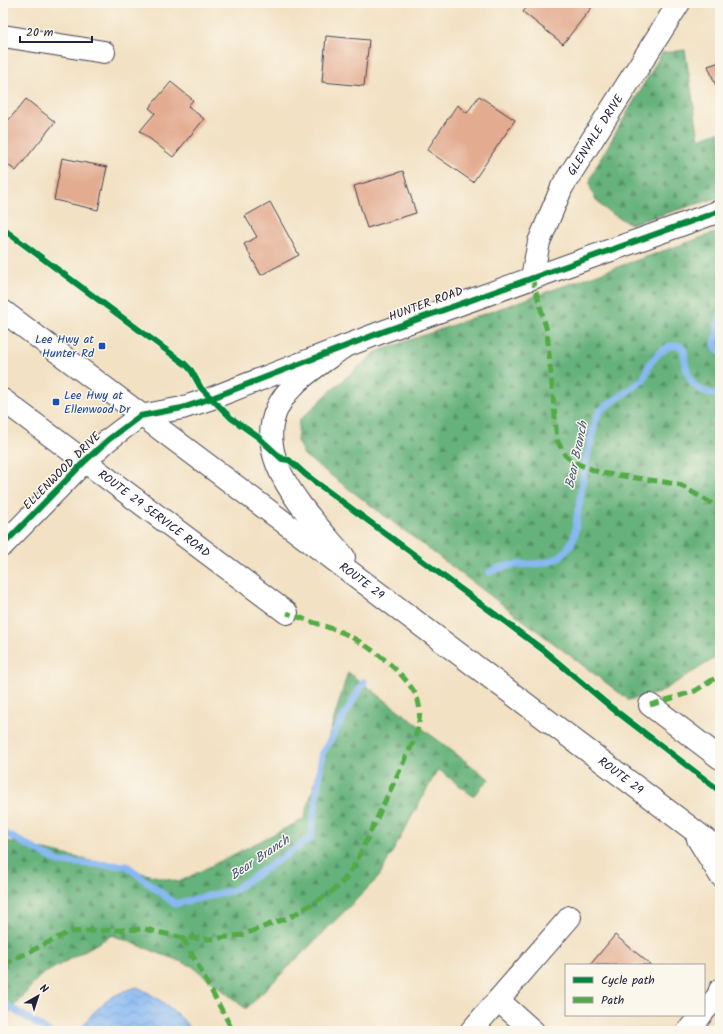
<svg xmlns="http://www.w3.org/2000/svg" width="723" height="1034" viewBox="0 0 723 1034" font-family="Kalam,sans-serif">
	<style>
		.forest { fill: url(#forest-firs); stroke: #446a5b }
		.water { fill: url(#water-waves); stroke: #556d97 }
		.lines { fill: none; stroke-linecap: round; stroke-linejoin: round }
		.stream { stroke: #88b8f3; stroke-width: 7 }
		.building { fill: #e3ab90 }
		.minor-casing { stroke: #413f4f; stroke-width: 24 }
		.major-casing { stroke: #413f4f; stroke-width: 24 }
		.minor { stroke: #fff; stroke-width: 22 }
		.major { stroke: #fff; stroke-width: 22 }
		.quiet { stroke: #53aa46; stroke-width: 5; stroke-dasharray: 10 5; stroke-linecap: butt }
		.cycleway-casing { stroke: #fbf7ec; stroke-width: 8 }
		.cycleway { stroke: #00873e; stroke-width: 6 }
		.transit-dot { fill: #1a4fb4; stroke: #fbf7ec; stroke-width: 1.5 }
		.labels { text-anchor: middle; dominant-baseline: central; stroke-width: 3; stroke-linejoin: round; paint-order: stroke }
		.street-label { font-size: 12px; fill: #22223b; stroke: #fbf7ec }
		.transit-label { font-size: 12px; fill: #164399; stroke: #fbf7ec; text-anchor: end }
		.water-label { font-size: 13px; font-style: italic; fill: #46567b; stroke: #fbf7ec }
	</style>
	<defs>
		<pattern id="forest-firs" width="22" height="20" patternUnits="userSpaceOnUse"><rect width="22" height="20" fill="#66b27b"/><path d="M5 1l3.5 6h-7zM16 11l3.5 6h-7z" fill="#549066"/></pattern>
		<pattern id="water-waves" width="16" height="10" patternUnits="userSpaceOnUse"><rect width="16" height="10" fill="#88b8f3"/><path d="M0 5q4-4 8 0t8 0" fill="none" stroke="#6f95c6"/></pattern>
	</defs>
	<rect width="100%" height="100%" fill="#fbf7ec"/>
	<filter id="ink" filterUnits="userSpaceOnUse"><feTurbulence type="fractalNoise" baseFrequency=".025" numOctaves="2"/><feDisplacementMap in="SourceGraphic" scale="8" xChannelSelector="R" yChannelSelector="G"/><feConvolveMatrix kernelMatrix="1 2 1 2 8 2 1 2 1" color-interpolation-filters="sRGB"/></filter>
	<filter id="wash" filterUnits="userSpaceOnUse"><feTurbulence type="fractalNoise" baseFrequency=".012" numOctaves="4" result="noise"/><feDisplacementMap in="SourceGraphic" scale="16" xChannelSelector="R" yChannelSelector="G"/><feGaussianBlur stdDeviation="0.9" result="paint"/><feColorMatrix in="noise" values="0 0 0 0 0 0 0 0 0 0 0 0 0 0 0 0 0 1.4 0 .05"/><feComposite in="paint" operator="in"/></filter>
	<g filter="url(#wash)">
		<rect width="100%" height="100%" fill="#f2e1c3"/>
		<g class="forest">
			<path d="M685 50 699 139 720 131V197L631 224C614 215 592 206 590 183 590 178 595 170 597 165L662 53Z"/>
			<path d="M720 231V655L659 693 629 700 304 455 297 441 299 421 334 388 376 352Z"/>
			<path d="M348 672 489 779 473 796 438 769 378 878 246 1009 192 966 112 935 40 976 3 1019V840L179 882 304 819Z"/>
		</g>
		<path class="water" d="M137 987C156 996 180 1013 192 1031H79C96 1008 108 995 137 987Z"/>
		<g class="lines">
			<g class="stream">
				<path d="M720 316 715 345 720 352"/>
				<path d="M490 572C518 555 557 579 574 537L585 467 596 418 601 410 643 380 650 363 659 353 670 346H680L684 350C686 378 691 392 720 395"/>
				<path d="M3 832 59 862 127 866 175 904 234 890 311 838 322 754 364 682"/>
				<path d="M3 1003 48 1031"/>
			</g>
		</g>
		<g id="blocks">
			<g class="building">
				<path d="M530 3 550 4 595 3 563 44 523 12Z"/>
				<path d="M326 36 369 40 364 86 322 82Z"/>
				<path d="M720 62V90L718 91 708 66Z"/>
				<path d="M171 82 193 100 188 106 204 119 173 157 140 131 155 113 149 108Z"/>
				<path d="M479 96 515 120 473 182 427 150 457 105 467 113Z"/>
				<path d="M26 99 55 122 16 171 3 161V127Z"/>
				<path d="M62 158 107 167 98 210 54 200Z"/>
				<path d="M403 171 416 213 367 228 354 186Z"/>
				<path d="M270 202 299 255 261 275 244 244 257 237 245 216Z"/>
				<path d="M615 935 651 965H590Z"/>
			</g>
		</g>
	</g>
	<g filter="url(#ink)">
		<use href="#blocks" fill-opacity="0" stroke="#413f4f" stroke-width="1"/>
		<g class="lines">
			<g class="minor-casing">
				<g id="minor">
					<path d="M3 36 104 52"/>
					<path id="s1" d="M532 277 539 242 562 187 679 3"/>
					<path id="s2" d="M3 400 287 613"/>
					<path d="M3 545 85 461 108 440 140 416 182 408 212 398 382 332 720 211"/>
					<path d="M650 705 720 758"/>
					<path d="M498 1000 533 1031"/>
					<path d="M704 1011 720 994"/>
					<path d="M471 1031 570 917"/>
					<path d="M688 1031 701 1015"/>
				</g>
			</g>
			<g class="major-casing">
				<g id="major">
					<path id="s3" d="M3 311 720 850"/>
					<path d="M344 557C305 510 233 443 296 383 311 369 329 358 345 346"/>
					<path d="M698 839 720 875"/>
					<path d="M719 993 720 990"/>
				</g>
			</g>
			<use href="#minor" class="minor"/>
			<use href="#major" class="major"/>
			<g class="quiet">
				<path d="M532 277 547 331 557 440 565 455 573 462 601 473 678 484 720 508"/>
				<path d="M650 705 695 691 720 675"/>
				<path d="M183 938 233 1031"/>
				<path d="M3 965 69 932 145 929 183 938 211 939 242 935 292 916 330 893 346 879 358 858 415 738C418 727 421 717 419 705 416 679 364 641 341 632 323 625 305 620 287 613"/>
			</g>
			<g class="cycleway-casing">
				<g id="cycleway">
					<path d="M3 229 185 364 191 370 201 388 231 418 258 437 282 459 289 460 295 465 306 475 542 649 612 708 720 791"/>
					<path d="M3 545 85 461 108 440 140 416 182 408 212 398 382 332 720 211"/>
				</g>
			</g>
			<use href="#cycleway" class="cycleway"/>
		</g>
	</g>
	<g class="transit-dot">
		<rect x="98" y="342" width="8" height="8" rx="2"/>
		<rect x="52" y="398" width="8" height="8" rx="2"/>
	</g>
	<g class="labels">
		<g class="street-label">
			<text stroke="none"><textPath href="#s1" startOffset="157">GLENVALE DRIVE</textPath></text>
			<text transform="translate(426 304) rotate(-20)">HUNTER ROAD</text>
			<text transform="translate(62 471) rotate(-45)">ELLENWOOD DRIVE</text>
			<text stroke="none"><textPath href="#s2" startOffset="189">ROUTE 29 SERVICE ROAD</textPath></text>
			<text stroke="none"><textPath href="#s3" startOffset="449">ROUTE 29</textPath></text>
			<text stroke="none"><textPath href="#s3" startOffset="773">ROUTE 29</textPath></text>
		</g>
		<g class="transit-label">
			<text x="94" y="339">Lee Hwy at<tspan x="94" dy="14">Hunter Rd</tspan></text>
			<text x="64" y="395" text-anchor="start">Lee Hwy at<tspan x="64" dy="14">Ellenwood Dr</tspan></text>
		</g>
		<g class="water-label">
			<text transform="translate(577 455) rotate(-78)">Bear Branch</text>
			<text transform="translate(260 858) rotate(-34)">Bear Branch</text>
		</g>
	</g>
	<rect width="723" height="1034" fill="none" stroke="#fbf7ec" stroke-width="16"/>
	<rect x="565" y="964" width="140" height="52" fill="#fbf7ec" stroke="#a4a2a5"/>
	<rect x="573" y="977" width="20" height="6" fill="#00873e" stroke="#a4a2a5"/>
	<text x="601" y="984" font-size="12" fill="#22223b">Cycle path</text>
	<rect x="573" y="997" width="20" height="6" fill="#53aa46" stroke="#a4a2a5"/>
	<text x="601" y="1004" font-size="12" fill="#22223b">Path</text>
	<g transform="translate(38 996) rotate(39)" stroke="#fbf7ec" stroke-width="3" paint-order="stroke">
	<path d="M0-3L7 15L0 10L-7 15Z" fill="#22223b"/>
	<text y="-6" font-size="11" font-weight="bold" text-anchor="middle" fill="#22223b">N</text>
	</g>
	<path d="M20 36v6h72v-6" fill="none" stroke="#22223b" stroke-width="2"/>
	<text x="26" y="36" font-size="12" fill="#22223b" stroke="#fbf7ec" stroke-width="3" paint-order="stroke">20 m</text>
</svg>
